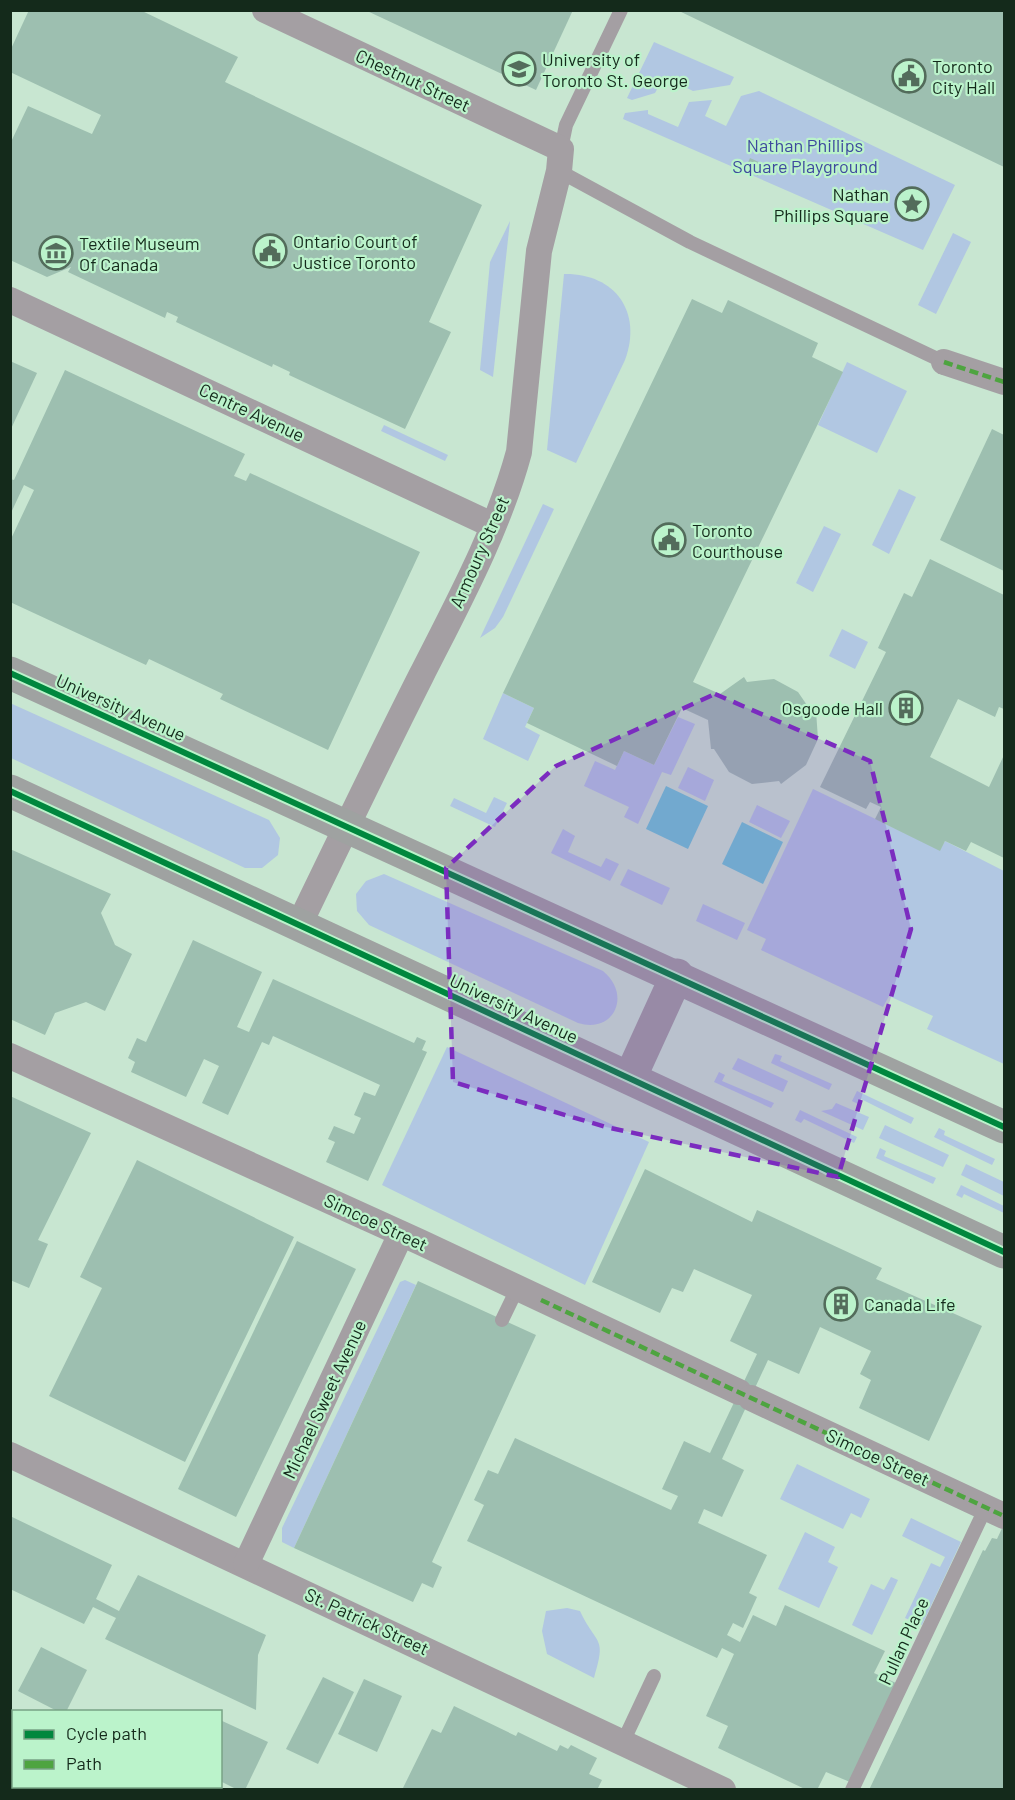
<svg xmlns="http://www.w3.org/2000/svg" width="1015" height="1800" viewBox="0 0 1015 1800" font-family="Barlow,sans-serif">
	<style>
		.green { fill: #b1c7e2 }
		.water { fill: #70c9d4 }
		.building { fill: #9dbfb0 }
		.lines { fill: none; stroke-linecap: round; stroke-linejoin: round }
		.lane { stroke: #a49fa3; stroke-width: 14 }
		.street { stroke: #a49fa3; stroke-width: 26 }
		.primary { stroke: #9fa2a1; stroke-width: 33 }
		.quiet { stroke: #4ea440; stroke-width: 4.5; stroke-dasharray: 9 4.5; stroke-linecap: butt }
		.cycleway-casing { stroke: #bbf3cb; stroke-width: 10 }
		.cycleway { stroke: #00873e; stroke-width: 6 }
		.marked { fill: #7b2cbf; fill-opacity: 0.2; stroke: #7b2cbf; stroke-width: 4.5; stroke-dasharray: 12 8; stroke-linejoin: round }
		.labels { text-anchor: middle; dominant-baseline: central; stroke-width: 4.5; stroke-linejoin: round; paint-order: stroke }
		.poi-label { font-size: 18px; fill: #142a1b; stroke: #bbf3cb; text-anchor: start }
		.street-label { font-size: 18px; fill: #142a1b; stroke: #bbf3cb }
		.park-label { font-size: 18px; fill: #3e499e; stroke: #bbf3cb }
	</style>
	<rect width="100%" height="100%" fill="#c8e6d1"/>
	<g class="green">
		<path d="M654 42 734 77 730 85 693 91 664 77 655 93 632 100 627 98Z"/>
		<path d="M759 91 955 185 923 250 623 119 625 113 648 110V114L678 127 689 102 712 100 705 116 726 126 741 96Z"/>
		<path d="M510 221 493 377 480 370 490 262Z"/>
		<path d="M953 233 971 242 936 314 918 305Z"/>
		<path d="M564 274C614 273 643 311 625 360L576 463 547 450Z"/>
		<path d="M847 362 907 391 877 453 818 425Z"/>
		<path d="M384 425 448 455 445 461 381 431Z"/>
		<path d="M899 489 916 497 889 554 872 545Z"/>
		<path d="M543 504 554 509 503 617 495 628 480 638Z"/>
		<path d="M824 526 841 534 813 592 796 583Z"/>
		<path d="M842 629 868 642 855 669 829 656Z"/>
		<path d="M503 693 534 708 525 727 540 735 528 761 483 739Z"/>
		<path d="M10 703 269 820 280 838 278 855 262 868H245L11 758Z"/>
		<path d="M678 717 695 724 671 775 662 772 638 824 624 817 629 807 584 786 595 761 615 770 624 751 654 765Z"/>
		<path d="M688 767 714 780 705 801 678 788Z"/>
		<path d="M813 789 940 850 945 841 1004 871V1064L927 1029 933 1016 889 996 883 1007 761 950 766 939 747 930Z"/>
		<path d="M494 797 507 803 495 827 450 806 454 798 486 813Z"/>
		<path d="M757 805 790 821 781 838 749 822Z"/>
		<path d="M563 829 575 836 568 852 601 867 606 858 619 864 610 881 551 853Z"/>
		<path d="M628 869 670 888 662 905 620 885Z"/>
		<path d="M384 874 603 971C632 995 614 1034 578 1023L369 925 357 911 356 894 366 881Z"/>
		<path d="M703 904 745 923 737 940 696 921Z"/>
		<path d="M447 1047 649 1142 585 1285 382 1185Z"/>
		<path d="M775 1054 782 1056 780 1061 832 1084 829 1090 771 1063Z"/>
		<path d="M738 1058 788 1081 783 1092 732 1069Z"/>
		<path d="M719 1072 725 1075 722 1081 774 1103 771 1108 714 1082Z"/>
		<path d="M857 1091 914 1118 911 1124 861 1099 858 1104 852 1101Z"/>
		<path d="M836 1103 869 1117 863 1130 821 1111 832 1109Z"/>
		<path d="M800 1110 857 1137 854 1143 804 1119 801 1123 795 1120Z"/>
		<path d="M885 1125 949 1155 943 1167 879 1138Z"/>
		<path d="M939 1128 945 1131 944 1135 995 1159 992 1165 934 1137Z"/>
		<path d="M880 1148 886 1151 884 1156 936 1178 933 1184 876 1158Z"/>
		<path d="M966 1164 1004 1182V1196L961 1175Z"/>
		<path d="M961 1185 1004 1206V1213L964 1194 962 1198 956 1195Z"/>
		<path d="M405 1280 416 1285 294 1548 282 1542V1528L400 1282Z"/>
		<path d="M797 1464 870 1499 861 1518 851 1513 843 1529 780 1499Z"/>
		<path d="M911 1518 961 1542 922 1625 905 1618 931 1563 940 1567 945 1557 902 1536Z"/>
		<path d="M805 1532 835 1547 828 1562 838 1567 819 1608 778 1589Z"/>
		<path d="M891 1577 898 1580 872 1635 852 1625 871 1584 884 1590Z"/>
		<path d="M567 1608 580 1611C597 1647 607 1635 594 1678L547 1654 542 1631 546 1611Z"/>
	</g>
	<g class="water">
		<path d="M666 786 708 806 688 849 646 829Z"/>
		<path d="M742 822 783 842 763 884 722 864Z"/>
	</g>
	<g class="building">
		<path d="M29 10H140L238 57 225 82 482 205 429 322 451 332 405 429 289 375 290 372 273 364 272 367 176 322 178 317 167 312 165 318 68 272 71 267 47 277 10 260V144L28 106 92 134 101 115 10 72V51Z"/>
		<path d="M365 10H573L536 90Z"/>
		<path d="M677 10H1004V167L950 141Z"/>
		<path d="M750 158 763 164 758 176 745 170Z"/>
		<path d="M692 299 722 313 728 300 818 343 812 357 843 372 693 682 720 694 744 677 747 682 774 679 798 692 811 711H816L818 739 806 765 781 784 779 781 752 784 729 772 714 749H711L708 720 682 708 654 765 624 751 617 766 527 723 534 708 503 693Z"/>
		<path d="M10 361 37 373 10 431Z"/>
		<path d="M65 370 245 454 234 476 246 481 250 473 420 552 328 750 220 699 223 694 149 659 146 665 10 602V541L34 490 24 485 10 515V479L14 480Z"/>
		<path d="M992 429 1004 435V571L940 540Z"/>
		<path d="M930 559 1004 595V709L999 707 995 717 958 699 930 757 989 787 1004 755V858L971 842 966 851 945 841 940 851 875 819 881 807 870 802 866 809 820 787 886 652 878 648 904 593 912 597Z"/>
		<path d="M10 849 111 894 101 913 115 945 132 954 105 1011 86 1002 55 1013 45 1035 10 1019Z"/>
		<path d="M193 940 262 972 237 1027 249 1032 273 979 414 1043 417 1037 426 1041 422 1050 427 1052 368 1181 326 1162 335 1142 328 1139 334 1126 354 1134 361 1118 354 1115 364 1092 375 1096 380 1085 273 1036 269 1045 262 1042 228 1115 202 1103 219 1066 204 1059 186 1097 131 1072 135 1062 128 1058 137 1038 146 1042Z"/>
		<path d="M10 1096 91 1133 38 1240 48 1244 29 1288 10 1280Z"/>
		<path d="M137 1160 294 1237 185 1462 49 1396 102 1288 80 1277Z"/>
		<path d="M645 1169 752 1222 757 1210 882 1268 876 1279 982 1326 929 1441 859 1408 871 1380 860 1374 871 1351 820 1327 799 1374 768 1360 722 1459 744 1470 722 1517 704 1509 698 1523 767 1555 749 1593 757 1597 743 1628 733 1623 727 1635 740 1642 753 1615 776 1626 785 1605 885 1651 874 1673 896 1683 850 1782 826 1772 817 1790H807L718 1748 728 1726 706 1716 734 1654 722 1648 717 1658 467 1541 484 1505 474 1500 488 1470 498 1474 515 1438 671 1510 678 1496 662 1489 684 1441 710 1453 757 1354 730 1341 752 1295 694 1269 683 1292 672 1288 660 1313 592 1282Z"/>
		<path d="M297 1241 356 1269 236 1517 178 1489Z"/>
		<path d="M418 1281 536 1335 432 1562 442 1567 433 1588 422 1583 413 1602 294 1548Z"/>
		<path d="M10 1516 112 1565 96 1599 119 1611 138 1575 266 1635 258 1655 256 1710 105 1639 116 1618 93 1607 84 1624 10 1589Z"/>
		<path d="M1004 1524V1790H869L983 1550 985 1551 992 1538 997 1539Z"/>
		<path d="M41 1647 87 1670 66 1712H59L18 1691Z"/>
		<path d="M323 1677 354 1692 318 1764 286 1749Z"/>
		<path d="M364 1679 402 1696 377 1752 338 1734Z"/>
		<path d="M454 1706 516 1736 518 1732 557 1751 560 1745 568 1749 571 1745 597 1758 589 1774 602 1780 597 1790H402L432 1729 441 1733Z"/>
		<path d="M220 1720 268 1742 245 1790H238L220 1781Z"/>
		<path d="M10 1734 14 1736V1786H122L121 1790H10Z"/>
	</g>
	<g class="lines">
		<g class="lane">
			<path d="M561 149 566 125 621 10"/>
			<path d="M559 171 690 242 944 362"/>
			<path d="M502 1320 517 1289"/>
			<path d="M623 1742 654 1676"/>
			<path d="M852 1790 986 1507"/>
		</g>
		<g class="street">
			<path d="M265 10 561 149 559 171 539 251 519 452C498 530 457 605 421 676 379 759 339 842 299 925"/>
			<path d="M10 300 492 525"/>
			<path d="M944 362 1004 382"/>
			<path d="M10 1056 420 1242 739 1392"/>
			<path d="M751 1398 1004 1516"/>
			<path d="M10 1455 723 1790"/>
			<path d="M246 1564 401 1234"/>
		</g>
		<g class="primary">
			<path d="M10 673 1004 1127"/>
			<path d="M10 791 1004 1252"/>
			<path d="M630 1078 677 975"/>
		</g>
		<g class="quiet">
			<path d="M944 362 1004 382"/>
			<path d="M541 1300 1004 1516"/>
		</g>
		<g class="cycleway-casing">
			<g id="cycleway">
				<path d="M10 673 1004 1127"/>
				<path d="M10 791 1004 1252"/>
			</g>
		</g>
		<use href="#cycleway" class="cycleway"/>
	</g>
	<path class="marked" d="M715 694 870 761 911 929 838 1177 606 1127 453 1082 446 868 556 766Z"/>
	<defs>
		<g id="university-ring" transform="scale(1.725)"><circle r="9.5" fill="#bbf3cb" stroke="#536c5b" stroke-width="1.5"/><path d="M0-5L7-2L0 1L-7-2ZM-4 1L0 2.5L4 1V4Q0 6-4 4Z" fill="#536c5b"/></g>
		<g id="civic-ring" transform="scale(1.725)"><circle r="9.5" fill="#bbf3cb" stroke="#536c5b" stroke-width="1.5"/><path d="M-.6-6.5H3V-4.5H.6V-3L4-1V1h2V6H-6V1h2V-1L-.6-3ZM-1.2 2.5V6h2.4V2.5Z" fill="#536c5b"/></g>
		<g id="sight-ring" transform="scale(1.725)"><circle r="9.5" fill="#bbf3cb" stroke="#536c5b" stroke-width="1.5"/><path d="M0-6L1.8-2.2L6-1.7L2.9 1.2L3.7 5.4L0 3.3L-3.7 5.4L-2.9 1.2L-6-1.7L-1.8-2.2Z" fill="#536c5b"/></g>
		<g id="museum-ring" transform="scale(1.725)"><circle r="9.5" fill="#bbf3cb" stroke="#536c5b" stroke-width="1.5"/><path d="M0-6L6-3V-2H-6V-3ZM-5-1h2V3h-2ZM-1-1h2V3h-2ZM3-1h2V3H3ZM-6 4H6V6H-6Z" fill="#536c5b"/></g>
		<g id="building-ring" transform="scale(1.725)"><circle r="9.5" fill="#bbf3cb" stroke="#536c5b" stroke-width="1.5"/><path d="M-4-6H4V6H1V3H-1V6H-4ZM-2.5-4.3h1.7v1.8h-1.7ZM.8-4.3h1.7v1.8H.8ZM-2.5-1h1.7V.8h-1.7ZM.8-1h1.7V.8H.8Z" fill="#536c5b"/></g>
	</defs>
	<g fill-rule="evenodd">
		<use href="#university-ring" x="519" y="69"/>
		<use href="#civic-ring" x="909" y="76"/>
		<use href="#sight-ring" x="912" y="204"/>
		<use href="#civic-ring" x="270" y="251"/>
		<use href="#museum-ring" x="56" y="253"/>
		<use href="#civic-ring" x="669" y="540"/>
		<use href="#building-ring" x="906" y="708"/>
		<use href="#building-ring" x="841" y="1304"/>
	</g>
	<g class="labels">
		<g class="poi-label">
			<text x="542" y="59">University of<tspan x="542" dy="21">Toronto St. George</tspan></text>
			<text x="932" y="66">Toronto<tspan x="932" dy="21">City Hall</tspan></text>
			<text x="889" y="194" text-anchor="end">Nathan<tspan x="889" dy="21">Phillips Square</tspan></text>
			<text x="293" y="241">Ontario Court of<tspan x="293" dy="21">Justice Toronto</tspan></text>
			<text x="79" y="243">Textile Museum<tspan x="79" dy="21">Of Canada</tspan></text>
			<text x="692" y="530">Toronto<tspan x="692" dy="21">Courthouse</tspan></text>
			<text x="883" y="708" text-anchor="end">Osgoode Hall</text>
			<text x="864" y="1304">Canada Life</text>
		</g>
		<g class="street-label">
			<text transform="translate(413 80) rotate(25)">Chestnut Street</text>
			<text transform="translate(252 412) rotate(25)">Centre Avenue</text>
			<text transform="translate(479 552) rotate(-66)">Armoury Street</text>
			<text transform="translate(121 707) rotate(24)">University Avenue</text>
			<text transform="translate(514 1008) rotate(25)">University Avenue</text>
			<text transform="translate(376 1222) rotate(25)">Simcoe Street</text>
			<text transform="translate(324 1399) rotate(-65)">Michael Sweet Avenue</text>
			<text transform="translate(878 1457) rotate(25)">Simcoe Street</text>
			<text transform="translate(367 1621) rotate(25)">St. Patrick Street</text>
			<text transform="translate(903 1641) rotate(-65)">Pullan Place</text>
		</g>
		<g class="park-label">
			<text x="805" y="145">Nathan Phillips<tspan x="805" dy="21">Square Playground</tspan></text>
		</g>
	</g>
	<rect width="1015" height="1800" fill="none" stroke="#142a1b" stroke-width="24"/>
	<rect x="12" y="1710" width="210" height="78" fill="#bbf3cb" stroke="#78a385" stroke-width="1.5"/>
	<rect x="24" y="1730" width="30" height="9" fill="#00873e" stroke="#78a385" stroke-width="1.5"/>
	<text x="66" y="1740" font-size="18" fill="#142a1b">Cycle path</text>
	<rect x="24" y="1760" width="30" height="9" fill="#4ea440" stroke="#78a385" stroke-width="1.5"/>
	<text x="66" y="1770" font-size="18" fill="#142a1b">Path</text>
</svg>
